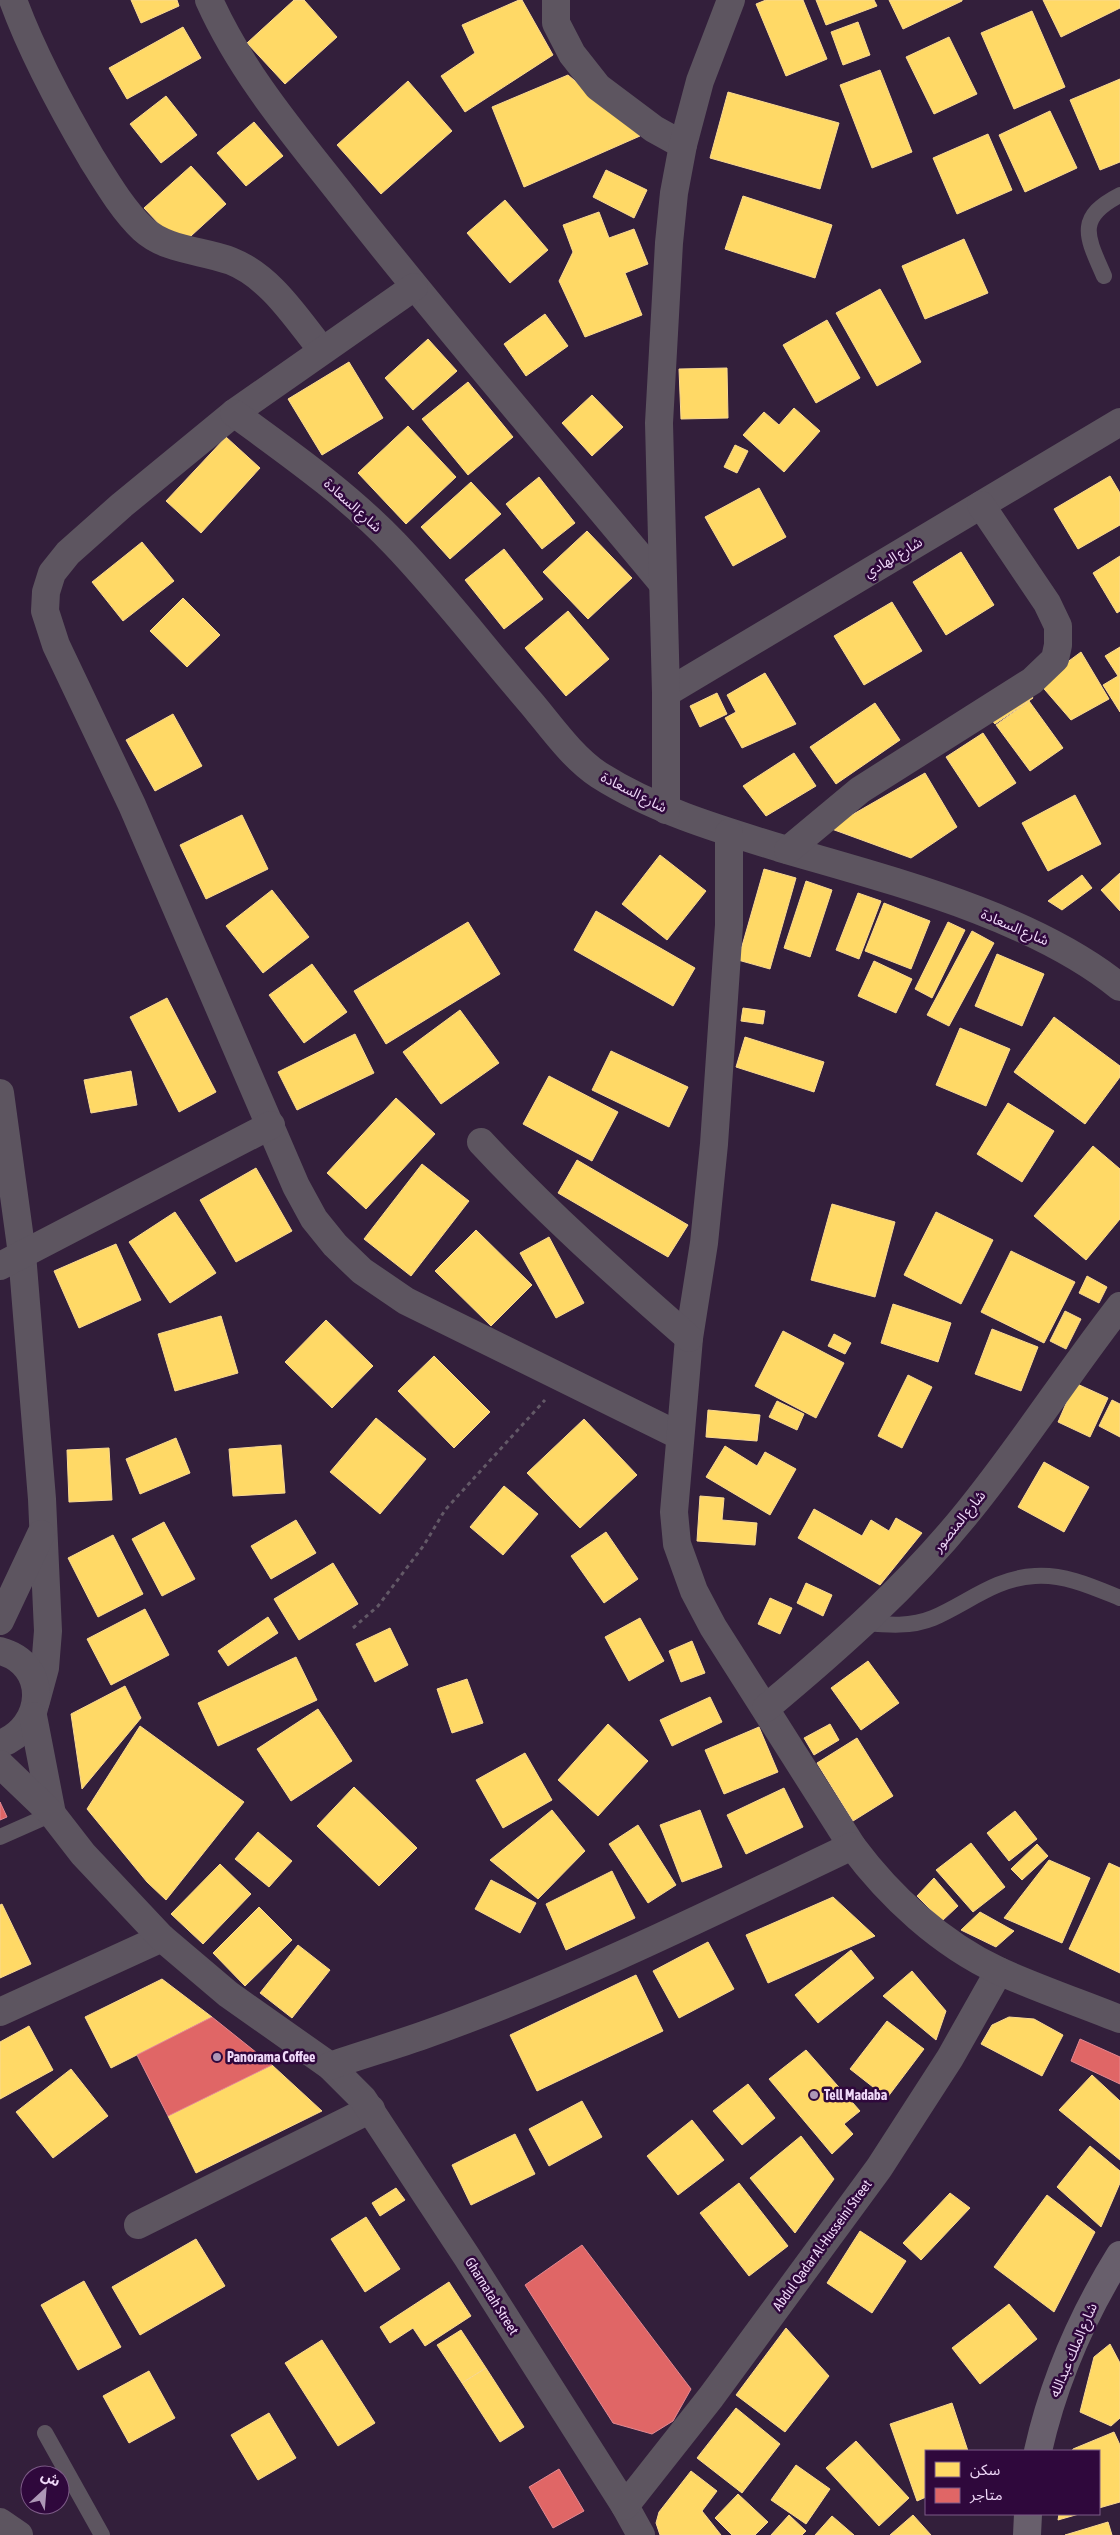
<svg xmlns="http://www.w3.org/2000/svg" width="1120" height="2535" viewBox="0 0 1120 2535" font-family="'Asap Condensed','Noto Sans Arabic',sans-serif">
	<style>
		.homes { fill: #ffd966; stroke: #fad992 }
		.shops { fill: #e06666; stroke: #e48892 }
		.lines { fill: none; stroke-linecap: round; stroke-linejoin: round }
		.path { stroke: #635967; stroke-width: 3; stroke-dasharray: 4 4; stroke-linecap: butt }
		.service { stroke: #5d5560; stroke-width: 16 }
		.minor { stroke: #5d5560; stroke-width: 28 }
		.tertiary { stroke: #5d5560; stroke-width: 28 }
		.secondary { stroke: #685f6c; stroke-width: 28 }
		.poi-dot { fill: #ad97b6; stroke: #2f083c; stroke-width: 2 }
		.labels { text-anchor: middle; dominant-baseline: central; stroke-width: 5; stroke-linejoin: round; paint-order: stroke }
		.street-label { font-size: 14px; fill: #efd8f8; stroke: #2f083c }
		.poi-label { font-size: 14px; font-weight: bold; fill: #efd8f8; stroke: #2f083c; text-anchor: start }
	</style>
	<rect width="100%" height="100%" fill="#331f3b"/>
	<g class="homes">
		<path d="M131 0H177L179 6 141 23Z"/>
		<path d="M294 0H304L337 37 285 84 247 43Z"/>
		<path d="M519 0H522L553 55 465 112 441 76 475 53 462 25Z"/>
		<path d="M766 0H803L827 59 786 76 756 4Z"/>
		<path d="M816 0H874L877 6 826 25Z"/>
		<path d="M889 0H962V1L903 29Z"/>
		<path d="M1043 0H1120V8L1061 37Z"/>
		<path d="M1032 11 1065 87 1014 109 981 33Z"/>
		<path d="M858 22 870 55 843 65 831 32Z"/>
		<path d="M183 27 201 58 127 99 109 68Z"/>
		<path d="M949 37 977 94 934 114 906 57Z"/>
		<path d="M880 70 912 152 872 168 840 85Z"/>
		<path d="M568 75 640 136 524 187 492 107Z"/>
		<path d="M1120 79V162L1100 170 1070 100Z"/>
		<path d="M408 81 452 131 381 194 337 145Z"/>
		<path d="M728 92 839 123 820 189 710 158Z"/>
		<path d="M166 96 197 135 161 163 130 124Z"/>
		<path d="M1050 111 1077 168 1025 192 999 135Z"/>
		<path d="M254 122 283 156 246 186 217 153Z"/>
		<path d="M988 134 1012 190 957 214 933 158Z"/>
		<path d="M191 166 226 204 180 246 144 208Z"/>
		<path d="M606 170 647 190 634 218 593 197Z"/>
		<path d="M743 196 832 225 815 278 725 249Z"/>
		<path d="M505 200 548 250 510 283 467 233Z"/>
		<path d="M599 212 609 238 634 229 648 264 625 273 642 315 585 337 559 281 573 252 563 225Z"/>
		<path d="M964 239 988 293 925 319 902 266Z"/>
		<path d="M880 289 921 362 877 386 836 313Z"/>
		<path d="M545 314 568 346 526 376 504 344Z"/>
		<path d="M827 320 860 378 816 403 783 345Z"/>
		<path d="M428 339 457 371 413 410 385 378Z"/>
		<path d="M349 362 383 418 322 455 288 399Z"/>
		<path d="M727 368 728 418 681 419 679 369Z"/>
		<path d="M468 382 513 437 468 475 422 419Z"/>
		<path d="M592 395 623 427 592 456 562 423Z"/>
		<path d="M794 408 820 431 784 472 743 435 764 412 779 425Z"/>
		<path d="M408 426 456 477 406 524 358 473Z"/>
		<path d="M226 437 260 468 201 533 166 501Z"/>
		<path d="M735 445 748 451 737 473 724 467Z"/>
		<path d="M1110 476 1120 493V525L1078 549 1054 509Z"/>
		<path d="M539 477 575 523 542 549 506 504Z"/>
		<path d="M471 482 501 514 450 559 421 527Z"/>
		<path d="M759 488 786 537 733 566 705 517Z"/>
		<path d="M587 531 632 578 588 619 543 572Z"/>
		<path d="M142 542 174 581 123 621 92 582Z"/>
		<path d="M504 549 543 599 504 629 465 580Z"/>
		<path d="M961 552 994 605 946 635 913 582Z"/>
		<path d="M1120 556V611L1117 613 1093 573Z"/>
		<path d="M183 598 220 635 187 667 150 631Z"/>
		<path d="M892 602 922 651 864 685 834 636Z"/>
		<path d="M568 611 609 659 566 696 525 648Z"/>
		<path d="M1120 647V712L1103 685 1118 676 1105 656Z"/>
		<path d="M1081 652 1109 699 1071 720 1039 683Z"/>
		<path d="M765 673 796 724 742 748 725 718 736 712 727 695Z"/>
		<path d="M1026 688 1033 698 995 724 988 715Z"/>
		<path d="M717 693 727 714 700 727 690 706Z"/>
		<path d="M1029 701 1063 748 1030 771 996 725Z"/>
		<path d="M875 703 900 740 836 784 810 747Z"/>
		<path d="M173 714 202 766 155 791 126 740Z"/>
		<path d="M983 733 1016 783 979 807 946 757Z"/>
		<path d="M794 753 816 786 766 816 743 786Z"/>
		<path d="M925 773 957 827 911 858 829 828Z"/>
		<path d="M1075 795 1101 844 1048 871 1022 823Z"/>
		<path d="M242 815 268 869 206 899 180 845Z"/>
		<path d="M660 855 706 891 667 940 622 904Z"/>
		<path d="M764 869 796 878 770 969 738 960Z"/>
		<path d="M1120 873V911L1101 890Z"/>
		<path d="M1082 875 1092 888 1062 910 1048 901Z"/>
		<path d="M806 881 832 890 810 957 784 948Z"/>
		<path d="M272 890 309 937 263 973 226 926Z"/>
		<path d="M858 893 881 901 859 959 836 950Z"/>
		<path d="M884 903 930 921 911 969 865 951Z"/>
		<path d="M596 911 695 968 673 1006 574 950Z"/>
		<path d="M468 922 500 974 386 1044 354 991Z"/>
		<path d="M948 922 965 930 932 998 915 989Z"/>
		<path d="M972 931 994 943 949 1026 927 1015Z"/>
		<path d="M997 954 1044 974 1022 1026 975 1006Z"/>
		<path d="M874 961 912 979 896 1013 858 996Z"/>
		<path d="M312 964 347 1012 304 1043 269 995Z"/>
		<path d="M167 998 216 1092 179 1112 130 1017Z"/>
		<path d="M743 1008 765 1011 763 1024 741 1021Z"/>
		<path d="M460 1010 499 1063 441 1104 403 1052Z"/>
		<path d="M1054 1017 1120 1066V1077L1085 1124 1014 1072Z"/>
		<path d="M960 1028 1010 1049 986 1106 936 1085Z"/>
		<path d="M355 1034 374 1073 297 1110 278 1072Z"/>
		<path d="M745 1037 824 1062 814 1092 736 1067Z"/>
		<path d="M611 1051 688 1087 669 1127 592 1090Z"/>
		<path d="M131 1071 137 1105 91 1113 84 1080Z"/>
		<path d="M549 1076 618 1112 592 1161 523 1124Z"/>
		<path d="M396 1098 435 1134 366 1209 327 1173Z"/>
		<path d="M1008 1103 1054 1131 1022 1182 977 1154Z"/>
		<path d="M1093 1146 1120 1169V1219L1086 1260 1034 1216Z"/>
		<path d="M577 1160 688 1225 668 1257 558 1193Z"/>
		<path d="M422 1164 469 1201 411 1276 364 1239Z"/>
		<path d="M256 1168 292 1231 236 1262 200 1200Z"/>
		<path d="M832 1204 895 1222 875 1297 811 1280Z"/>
		<path d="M175 1212 216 1273 170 1303 129 1242Z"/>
		<path d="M936 1212 993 1240 961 1304 904 1275Z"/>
		<path d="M476 1230 532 1285 491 1326 435 1271Z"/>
		<path d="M549 1237 584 1303 556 1318 520 1253Z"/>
		<path d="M116 1244 141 1300 79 1328 54 1271Z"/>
		<path d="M1011 1251 1075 1282 1044 1343 981 1312Z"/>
		<path d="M1087 1276 1107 1287 1099 1303 1079 1293Z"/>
		<path d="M893 1304 951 1323 938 1362 881 1343Z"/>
		<path d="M1065 1311 1081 1319 1066 1349 1050 1341Z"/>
		<path d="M221 1316 238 1373 175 1391 158 1334Z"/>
		<path d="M326 1320 373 1366 332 1408 285 1362Z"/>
		<path d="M992 1329 1038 1347 1021 1391 975 1374Z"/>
		<path d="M783 1331 844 1363 816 1418 755 1386Z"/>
		<path d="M834 1334 851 1343 845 1354 828 1346Z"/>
		<path d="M434 1356 490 1412 454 1448 398 1391Z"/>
		<path d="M908 1375 932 1387 902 1448 878 1436Z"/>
		<path d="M1075 1383 1108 1398 1090 1437 1058 1422Z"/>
		<path d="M1112 1400 1120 1404V1437L1099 1426Z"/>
		<path d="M777 1401 804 1414 797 1430 769 1417Z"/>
		<path d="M708 1410 760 1415 757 1441 706 1437Z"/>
		<path d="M376 1418 426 1459 380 1514 330 1472Z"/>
		<path d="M584 1419 637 1475 580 1528 527 1473Z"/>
		<path d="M176 1438 190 1473 140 1494 126 1459Z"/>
		<path d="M281 1445 285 1493 233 1496 229 1449Z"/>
		<path d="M725 1446 757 1466 765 1452 796 1469 770 1515 706 1477Z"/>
		<path d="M109 1448 112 1500 69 1502 67 1450Z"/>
		<path d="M1044 1462 1089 1487 1064 1532 1018 1507Z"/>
		<path d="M504 1486 538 1514 503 1555 470 1527Z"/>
		<path d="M700 1496 724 1498 722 1520 757 1523 755 1545 697 1541Z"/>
		<path d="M814 1509 862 1536 871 1520 889 1531 896 1518 922 1533 880 1585 798 1538Z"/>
		<path d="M296 1520 316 1553 271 1579 251 1546Z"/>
		<path d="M164 1522 195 1579 162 1596 132 1539Z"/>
		<path d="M606 1532 638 1579 604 1603 571 1556Z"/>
		<path d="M113 1535 143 1594 98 1617 68 1558Z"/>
		<path d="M333 1563 358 1604 299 1640 274 1599Z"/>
		<path d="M806 1583 832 1595 823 1616 797 1603Z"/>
		<path d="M770 1598 792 1608 780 1634 758 1624Z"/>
		<path d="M145 1609 169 1655 111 1685 87 1639Z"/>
		<path d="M268 1617 278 1633 228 1666 218 1651Z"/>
		<path d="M640 1618 664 1661 629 1681 605 1637Z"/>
		<path d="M390 1628 408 1665 375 1682 356 1644Z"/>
		<path d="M692 1641 705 1673 681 1682 669 1651Z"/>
		<path d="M296 1657 317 1700 218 1746 198 1703Z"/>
		<path d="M868 1661 899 1703 861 1730 831 1688Z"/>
		<path d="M467 1679 483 1723 452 1733 437 1689Z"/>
		<path d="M125 1686 141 1718 82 1789 71 1714Z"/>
		<path d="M710 1697 722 1722 672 1746 660 1720Z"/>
		<path d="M318 1709 352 1761 291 1801 257 1749Z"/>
		<path d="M608 1724 648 1761 598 1816 558 1780Z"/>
		<path d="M830 1724 839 1740 814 1755 804 1738Z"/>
		<path d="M140 1726 244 1802 166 1900 147 1882 87 1809Z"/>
		<path d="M759 1727 778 1772 724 1794 705 1750Z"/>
		<path d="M857 1738 893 1796 853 1821 817 1763Z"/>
		<path d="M525 1753 552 1800 503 1828 476 1780Z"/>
		<path d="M354 1787 417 1848 379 1886 317 1826Z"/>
		<path d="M784 1788 803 1827 746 1854 727 1815Z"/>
		<path d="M552 1810 585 1851 538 1899 490 1860Z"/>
		<path d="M700 1810 722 1867 682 1882 660 1825Z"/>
		<path d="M1015 1811 1037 1839 1009 1861 987 1833Z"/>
		<path d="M638 1825 676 1885 648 1903 609 1844Z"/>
		<path d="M258 1832 292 1861 269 1887 235 1859Z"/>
		<path d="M971 1843 1005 1887 973 1912 936 1870Z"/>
		<path d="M1037 1844 1048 1856 1022 1880 1011 1869Z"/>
		<path d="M1049 1860 1090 1878 1062 1943 1004 1918Z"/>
		<path d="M1109 1863 1120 1868V1973L1069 1949Z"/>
		<path d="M220 1864 251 1894 203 1944 171 1914Z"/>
		<path d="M612 1871 635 1918 566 1950 546 1904Z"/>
		<path d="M934 1878 958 1906 942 1921 917 1896Z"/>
		<path d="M491 1880 536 1903 520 1933 475 1909Z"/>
		<path d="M833 1897 875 1936 768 1983 746 1935Z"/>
		<path d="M2 1904 31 1964 0 1978V1905Z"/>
		<path d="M259 1907 292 1940 245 1986 213 1953Z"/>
		<path d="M980 1912 1014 1931 996 1947 961 1930Z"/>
		<path d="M708 1942 734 1989 679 2018 653 1971Z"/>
		<path d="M298 1945 330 1970 292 2018 260 1993Z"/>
		<path d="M851 1950 874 1978 818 2023 795 1995Z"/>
		<path d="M912 1971 946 2011 936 2040 883 1996Z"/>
		<path d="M636 1975 663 2031 537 2091 510 2035Z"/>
		<path d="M162 1979 212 2017 111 2068 85 2017Z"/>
		<path d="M1009 2017 1034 2019 1063 2035 1042 2076 981 2044 992 2025Z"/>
		<path d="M887 2021 924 2049 887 2098 850 2069Z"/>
		<path d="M29 2026 53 2070 0 2099V2042Z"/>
		<path d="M806 2050 860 2111 844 2124 853 2134 832 2154 769 2079Z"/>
		<path d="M272 2065 322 2111 196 2173 168 2116Z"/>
		<path d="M71 2069 108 2116 53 2158 16 2112Z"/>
		<path d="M1092 2075 1120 2101V2160L1059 2110Z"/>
		<path d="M748 2084 775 2118 742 2145 713 2111Z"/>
		<path d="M582 2101 602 2137 549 2166 529 2129Z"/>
		<path d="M692 2120 724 2160 678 2195 647 2156Z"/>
		<path d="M515 2134 535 2174 471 2205 452 2165Z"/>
		<path d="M801 2136 834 2179 795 2233 750 2178Z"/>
		<path d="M1090 2146 1120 2171V2183L1101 2227 1057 2187Z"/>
		<path d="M739 2183 788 2246 749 2276 700 2213Z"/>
		<path d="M396 2188 405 2200 380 2216 372 2203Z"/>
		<path d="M950 2193 970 2208 921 2260 903 2243Z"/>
		<path d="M1047 2195 1095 2232 1054 2312 994 2267Z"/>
		<path d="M366 2217 400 2269 365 2292 331 2239Z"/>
		<path d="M860 2231 906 2261 872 2313 827 2283Z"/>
		<path d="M196 2239 225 2286 140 2335 112 2287Z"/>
		<path d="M84 2281 121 2347 78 2370 41 2305Z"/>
		<path d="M449 2282 471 2316 425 2346 413 2328 390 2343 380 2327Z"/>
		<path d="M1009 2304 1037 2339 980 2384 952 2348Z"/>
		<path d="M786 2328 829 2376 785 2432 736 2395Z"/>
		<path d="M461 2330 486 2368 462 2383 437 2345Z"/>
		<path d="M322 2340 375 2423 338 2446 285 2363Z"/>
		<path d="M1110 2344 1120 2363V2418L1111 2426 1080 2412 1094 2357Z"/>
		<path d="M486 2368 524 2427 500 2442 462 2383Z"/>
		<path d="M149 2371 175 2418 129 2443 103 2396Z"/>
		<path d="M952 2403 968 2451H926V2497L917 2501 890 2424Z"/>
		<path d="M736 2408 780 2444 742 2493 697 2458Z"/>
		<path d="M269 2413 296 2458 258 2480 231 2435Z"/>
		<path d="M1114 2432 1120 2445V2502L1099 2508V2451H1072L1073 2449Z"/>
		<path d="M856 2441 909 2498 879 2526 826 2468Z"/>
		<path d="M796 2465 830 2489 806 2524 771 2500Z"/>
		<path d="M691 2471 717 2491 702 2511 721 2535H660L656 2523 659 2512Z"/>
		<path d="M738 2494 768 2522 755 2535H732L715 2518Z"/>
		<path d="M1059 2514H1079L1058 2520Z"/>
		<path d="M789 2515 806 2531 802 2535H771Z"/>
		<path d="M913 2515 931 2535H890Z"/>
		<path d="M832 2516 854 2535H815Z"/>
		<path d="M1108 2522 1112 2535H1065Z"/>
	</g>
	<g class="shops">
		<path d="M0 1802 7 1817 0 1820Z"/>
		<path d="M212 2017 272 2065 168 2116 137 2055Z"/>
		<path d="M1080 2039 1120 2057V2084L1071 2061Z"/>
		<path d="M582 2245 691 2389 673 2421 652 2434 613 2423 525 2285Z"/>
		<path d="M559 2469 584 2511 553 2528 529 2487Z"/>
	</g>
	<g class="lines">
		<path class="path" d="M353 1628 378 1606 424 1545 445 1510 545 1400"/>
		<g class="service">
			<path d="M1104 276C1087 237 1075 218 1120 195"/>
			<path d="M865 1623C888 1625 911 1627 933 1618 968 1603 995 1578 1035 1576 1065 1574 1093 1587 1120 1598"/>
			<path d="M0 1837 52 1814"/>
			<path d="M45 2433 102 2535"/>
		</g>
		<g class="minor">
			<path d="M13 0C33 55 62 108 92 159 107 183 123 210 143 229 167 251 202 250 231 261 271 277 296 318 322 350"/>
			<path d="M209 0C244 78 300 141 352 208 453 336 559 459 663 584"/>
			<path d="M556 0V23L572 54 598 87 654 129 683 145"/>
			<path d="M414 287 234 413 122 505 68 553 52 573 46 592 45 611 56 645 132 805 296 1186 314 1219 335 1245 362 1271 406 1301 680 1436"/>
			<path d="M234 413C290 454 346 493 394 543 443 594 486 651 532 704 552 728 573 758 599 775 654 810 718 829 780 848 889 880 1031 915 1120 987"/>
			<path d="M666 693 1120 422"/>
			<path d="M666 810V693L659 423 669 243 674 193 683 145 700 81 731 0"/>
			<path d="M729 833V925L714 1144 704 1243 689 1338 674 1512 677 1544 694 1591 713 1627 852 1846"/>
			<path d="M788 850 860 790 1032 681 1055 659 1058 645V626L1047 603 981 505"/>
			<path d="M0 1093 22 1254 42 1499 48 1631 45 1668 36 1701"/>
			<path d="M481 1142C545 1211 618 1276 689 1338"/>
			<path d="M0 1266 271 1125"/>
			<path d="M0 1621 41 1534"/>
			<path d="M766 1708C838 1648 908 1586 967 1513 1021 1447 1067 1374 1120 1306"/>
			<path d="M0 2012 162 1938"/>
			<path d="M138 2225 371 2109"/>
			<path d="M625 2506 641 2535"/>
			<path d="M0 2522 19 2535"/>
		</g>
		<g class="tertiary">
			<path d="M0 1651C50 1664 46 1727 0 1744"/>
			<path d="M33 1716 52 1814"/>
			<path d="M0 1764 52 1814 83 1854 162 1938 228 1994 330 2066 363 2099 467 2257 625 2506 711 2397 879 2168 950 2058 999 1971"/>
			<path d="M330 2066C361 2055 393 2046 424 2035 571 1983 711 1913 852 1846 890 1897 941 1944 999 1971 1039 1989 1080 2003 1120 2019"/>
		</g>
		<g class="secondary">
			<path d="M1038 2451C1054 2380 1082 2316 1120 2255"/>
			<path d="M1027 2535 1028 2514"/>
		</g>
	</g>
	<g class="poi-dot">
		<circle cx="217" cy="2057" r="5"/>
		<circle cx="814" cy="2095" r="5"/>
	</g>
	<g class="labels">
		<g class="street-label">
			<text transform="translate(353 505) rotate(42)">شارع السعادة</text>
			<text transform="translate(893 557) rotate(-31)">شارع الهادي</text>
			<text transform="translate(634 792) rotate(27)">شارع السعادة</text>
			<text transform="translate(1015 927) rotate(23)">شارع السعادة</text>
			<text transform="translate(959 1521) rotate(-51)">شارع المنصور</text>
			<text transform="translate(822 2245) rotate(-54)">Abdul Qadar Al-Husseini Street</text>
			<text transform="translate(492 2296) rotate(58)">Gharnatah Street</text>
			<text transform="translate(1073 2350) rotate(-67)">شارع الملك عبدالله</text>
		</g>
		<g class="poi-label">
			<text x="227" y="2057">Panorama Coffee</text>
			<text x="824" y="2095">Tell Madaba</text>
		</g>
	</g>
	<rect x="925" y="2450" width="175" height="65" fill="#2f083c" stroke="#7c5b87"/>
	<rect x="935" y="2462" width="25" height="15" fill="#ffd966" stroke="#7c5b87"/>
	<text x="970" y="2475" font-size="15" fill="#efd8f8">سكن</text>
	<rect x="935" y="2488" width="25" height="15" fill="#e06666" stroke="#7c5b87"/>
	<text x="970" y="2500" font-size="15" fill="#efd8f8">متاجر</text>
	<g transform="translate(45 2490) rotate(26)"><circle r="24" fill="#2f083c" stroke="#7c5b87"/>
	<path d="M0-4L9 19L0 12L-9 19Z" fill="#ad97b6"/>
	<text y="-8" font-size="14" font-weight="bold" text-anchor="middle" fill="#efd8f8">ش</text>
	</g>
</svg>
